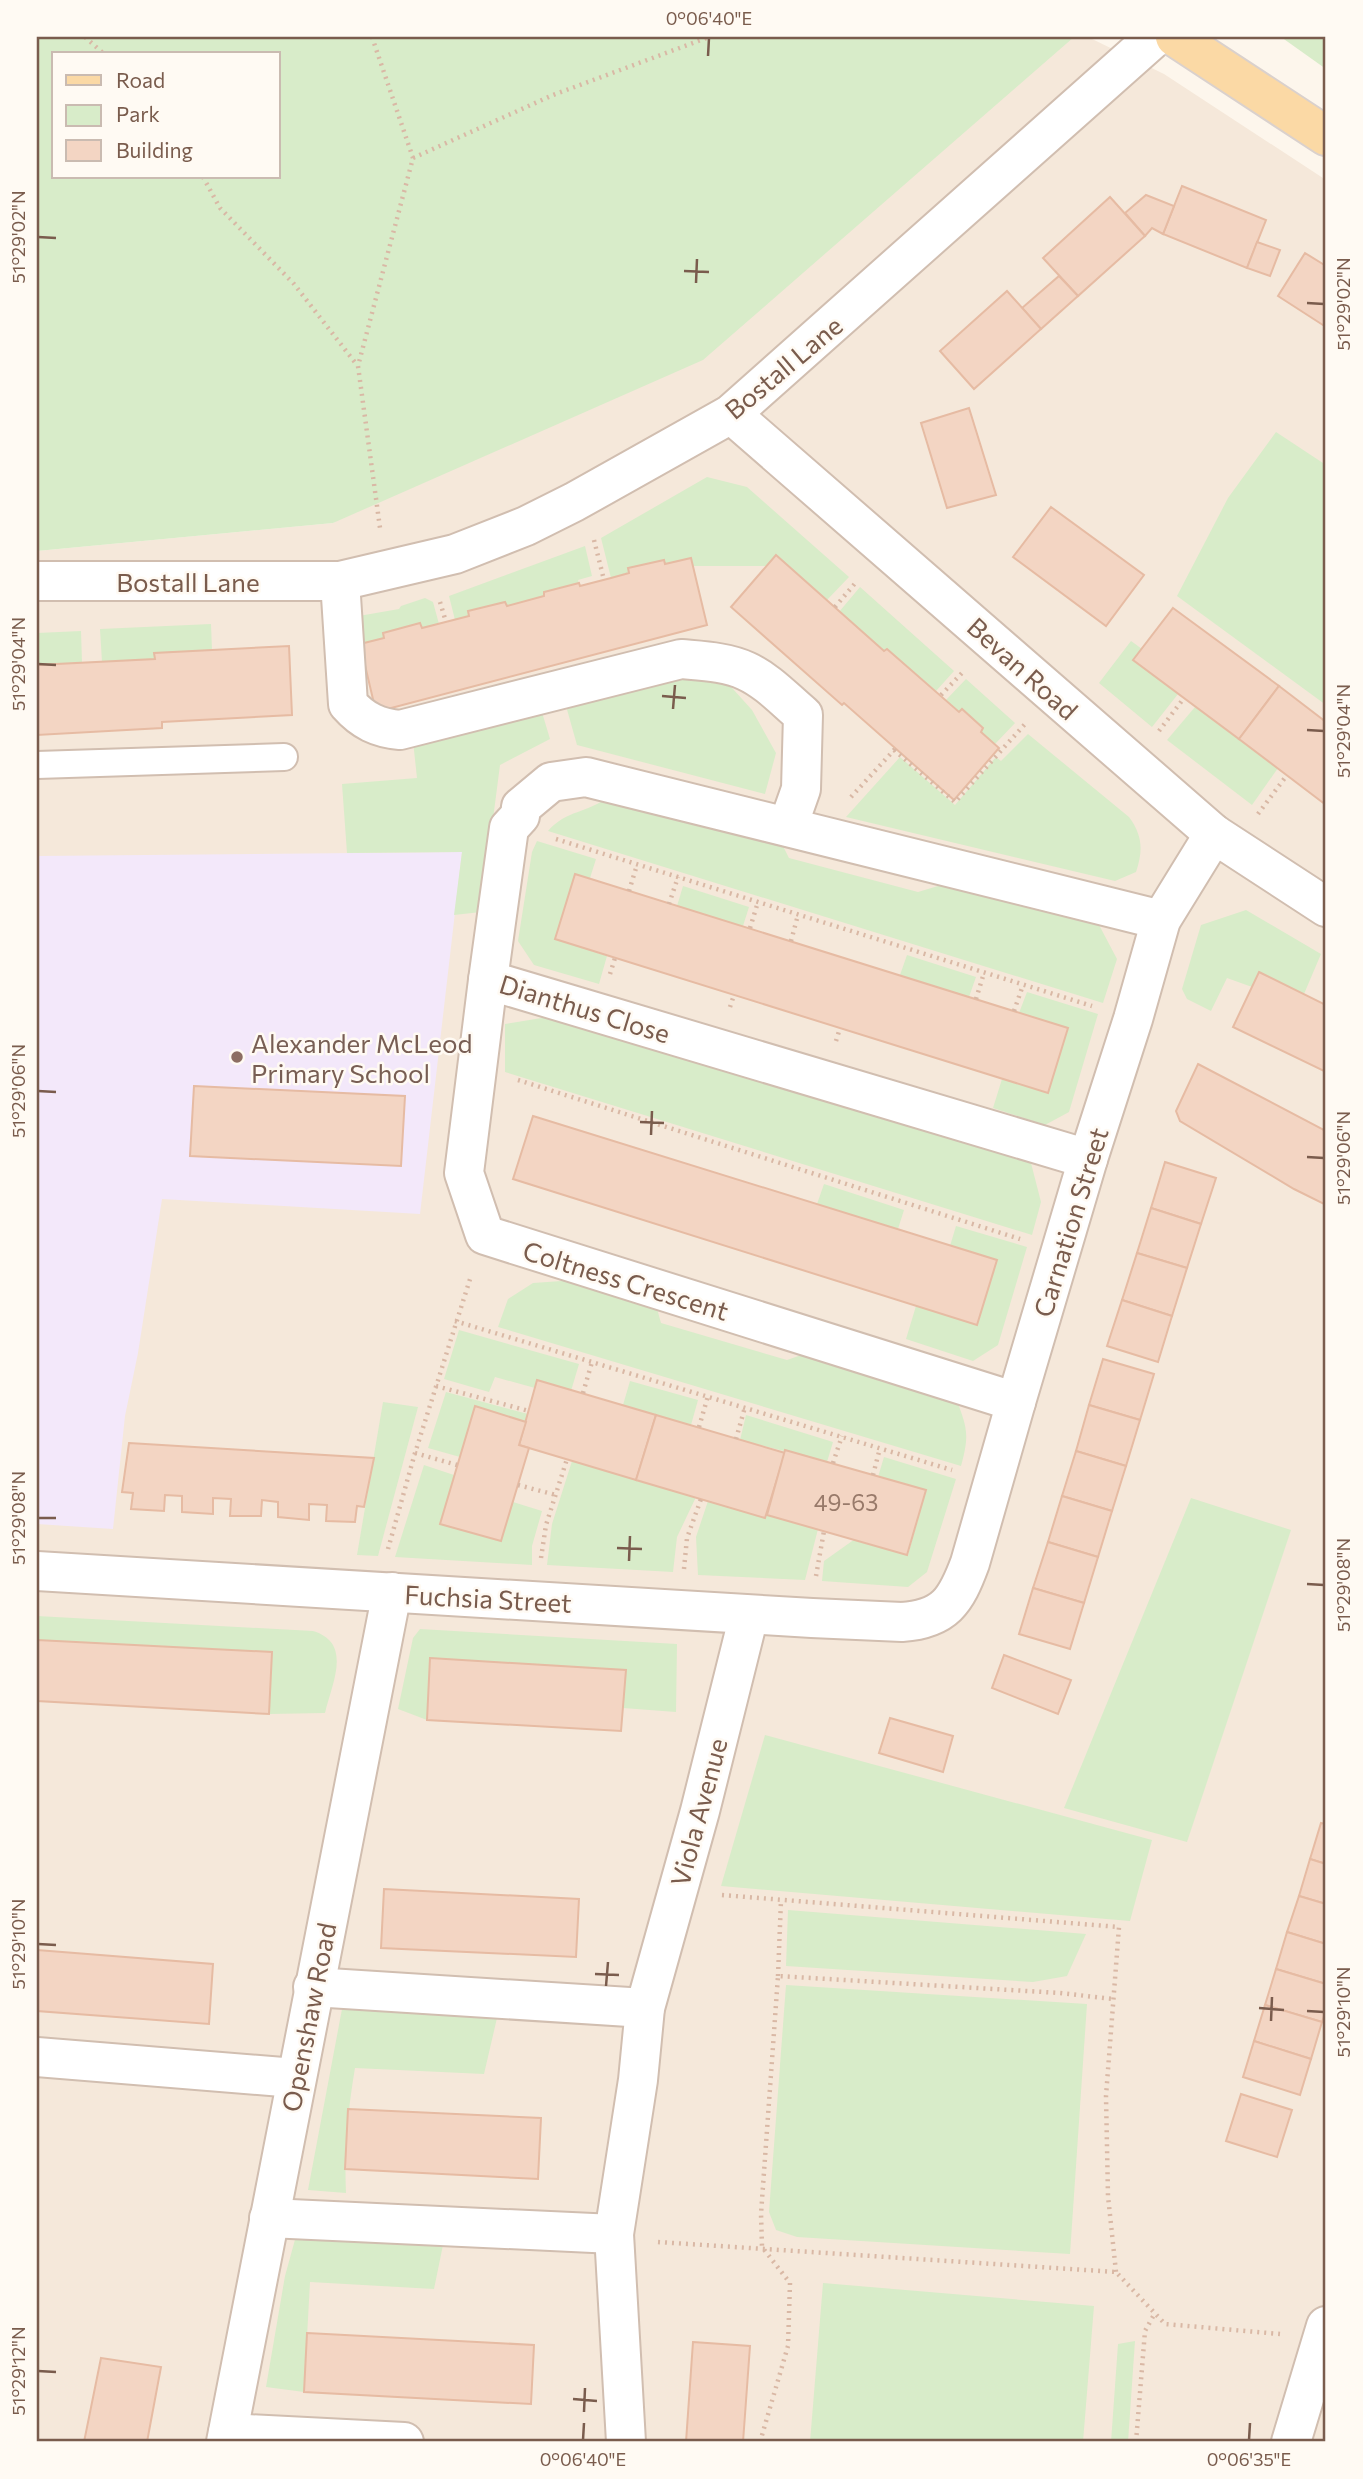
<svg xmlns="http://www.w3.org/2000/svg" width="1363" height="2479" viewBox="0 0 1363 2479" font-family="Commissioner,sans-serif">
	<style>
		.residential { fill: #f5e8da }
		.education { fill: #f3e8fa }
		.green { fill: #d8ecc9; fill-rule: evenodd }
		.building { fill: #f3d5c3; stroke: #e6bba3; stroke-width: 2 }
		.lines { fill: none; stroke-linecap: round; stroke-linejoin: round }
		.lane-casing { stroke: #d1beb0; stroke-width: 30 }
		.street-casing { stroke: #d1beb0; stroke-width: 42 }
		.primary-casing { stroke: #dad1cd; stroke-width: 42 }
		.path { stroke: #d9b8a5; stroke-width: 4.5; stroke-dasharray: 2 5; stroke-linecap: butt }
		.lane { stroke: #fff; stroke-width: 26 }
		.street { stroke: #fff; stroke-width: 38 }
		.primary { stroke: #fbd9a5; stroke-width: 38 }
		.ticks { fill: none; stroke: #7a5c4d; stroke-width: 2.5 }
		.education-dot { fill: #8d6e63; stroke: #fffaf3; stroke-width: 2.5 }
		.labels { text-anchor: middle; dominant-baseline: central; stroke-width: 5; stroke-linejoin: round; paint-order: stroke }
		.number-label { font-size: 23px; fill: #987a6a }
		.street-label { font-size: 26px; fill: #7a5c4d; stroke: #fffaf3 }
		.education-label { font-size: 26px; fill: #785e54; stroke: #fffaf3; text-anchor: start }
		.neatline { fill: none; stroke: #7a5c4d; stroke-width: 2.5 }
		.ticks-label { font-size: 18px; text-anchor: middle; fill: #7a5c4d }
	</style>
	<rect width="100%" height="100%" fill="#fdf6ec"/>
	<path class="residential" d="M1074 37H1088L1164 74 1326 180V2442H37V551L333 523Z"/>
	<path class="education" d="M462 852 420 1214 162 1199 138 1353 125 1416 113 1529 37 1524V856Z"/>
	<g class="green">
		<path d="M37 37H1074L703 360 333 523 37 551ZM54 54H278V177H54Z"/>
		<path d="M1281 37H1326V69Z"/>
		<path d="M1276 432 1326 465V705L1177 596 1228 498Z"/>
		<path d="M707 477 747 487 849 577 827 600 776 555 767 566H693L690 558 665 564 664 561 611 578 601 538Z"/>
		<path d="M585 546 592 576 578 580 579 583 544 592V596L507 606 505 602 468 611 469 616 455 620 449 596Z"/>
		<path d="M860 587 954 671 936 691 887 649 884 651 839 612Z"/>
		<path d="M425 598 433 602 439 624 422 628 420 624 383 633 384 638 360 644 353 617 399 609 401 606Z"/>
		<path d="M211 624 212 650 154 654 155 659 102 662 100 629Z"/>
		<path d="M81 631 82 663 37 665V633Z"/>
		<path d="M1131 641 1142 649 1134 660 1178 694 1152 727 1099 683Z"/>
		<path d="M691 673 724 679 752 710 776 753 765 794 577 745 566 706Z"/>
		<path d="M966 679 1015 723 995 744 981 732 983 728 962 710 959 712 946 700Z"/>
		<path d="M1195 707 1278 768 1252 805 1167 740Z"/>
		<path d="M541 709 550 739 500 765 481 912 454 915 462 852 347 853 342 784 417 778 413 741Z"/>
		<path d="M1028 734 1129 817C1143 836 1143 851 1136 872L1115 881 846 817 900 757 955 805 996 757 1001 761Z"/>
		<path d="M608 797 774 837 783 846 789 858 918 892 948 883 1098 923 1117 959 1103 1003 548 831C566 810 588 813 608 797Z"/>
		<path d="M537 841 596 859 590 878 575 875 555 939 607 956 599 984 534 965 518 941 532 852Z"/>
		<path d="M683 886 749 907 743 926 677 906Z"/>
		<path d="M1246 910 1321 954 1304 994 1260 973 1252 987 1227 978 1211 1011 1187 999 1182 989 1201 925Z"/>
		<path d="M907 955 976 977 969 997 900 975Z"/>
		<path d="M1027 992 1098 1014 1069 1112 1045 1125 993 1108 1002 1079 1048 1093 1068 1028 1019 1013Z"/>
		<path d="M560 1015 1031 1163 1041 1202 1032 1235 505 1072V1024Z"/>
		<path d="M824 1184 904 1210 898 1229 817 1204Z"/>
		<path d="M956 1226 1027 1247 998 1345 973 1361 906 1339 916 1306 977 1325 997 1260 950 1246Z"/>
		<path d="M576 1280 656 1305 661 1323 787 1360 810 1352 955 1396C967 1427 970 1434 961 1466L498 1327 508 1299 533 1283Z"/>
		<path d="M459 1330 579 1364 571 1391 538 1380 535 1388 495 1377 489 1392 444 1379Z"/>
		<path d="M630 1381 698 1400 691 1425 623 1405Z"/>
		<path d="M446 1392 528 1414 526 1422 475 1406 460 1457 428 1448Z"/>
		<path d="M383 1402 418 1407 378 1556 357 1555Z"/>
		<path d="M746 1415 833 1442 827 1462 740 1440Z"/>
		<path d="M884 1457 956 1479 927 1572 908 1587 822 1581 824 1561 855 1539 908 1555 926 1490 878 1477Z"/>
		<path d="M572 1461 696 1497 677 1537 673 1572 547 1565 552 1524Z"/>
		<path d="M424 1465 454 1475 440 1524 500 1541 513 1502 542 1511 532 1546V1565L395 1557Z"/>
		<path d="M1191 1498 1291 1530 1187 1842 1064 1808Z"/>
		<path d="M708 1501 765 1518 767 1515 818 1529 805 1580 698 1575 696 1537Z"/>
		<path d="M37 1616 313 1631C353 1643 332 1683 325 1713L269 1714 272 1652 37 1640Z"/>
		<path d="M420 1629 677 1644 676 1712 623 1708 626 1670 431 1658 427 1720 398 1709 413 1638Z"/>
		<path d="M765 1735 1152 1840 1130 1921 721 1886Z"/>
		<path d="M788 1910 1086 1934 1067 1976 1033 1982 786 1966Z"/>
		<path d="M786 1985 1087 2004 1070 2254 797 2237 776 2230 769 2212Z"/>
		<path d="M342 2009 497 2018 484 2074 355 2068C348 2109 344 2151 346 2193L308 2190Z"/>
		<path d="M296 2236 443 2245 434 2289 310 2282 304 2392 266 2387 285 2276Z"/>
		<path d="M823 2283 1094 2306 1083 2442H810Z"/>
		<path d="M1135 2341 1128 2442H1111L1118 2344Z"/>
	</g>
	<g class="building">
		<path d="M1182 186 1266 220 1247 268 1163 234Z"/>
		<path d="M1146 195 1174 206 1163 234 1152 228 1145 236 1125 213Z"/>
		<path d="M1110 197 1145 236 1078 296 1043 258Z"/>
		<path d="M1257 242 1280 250 1270 276 1247 268Z"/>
		<path d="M1305 253 1326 266V327L1278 296Z"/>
		<path d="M1059 276 1078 296 1041 329 1022 308Z"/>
		<path d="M1007 291 1041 329 974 389 940 351Z"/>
		<path d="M969 408 996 495 947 508 921 423Z"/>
		<path d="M1051 507 1144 575 1106 626 1013 557Z"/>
		<path d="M776 555 884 651 887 649 959 712 962 709 983 728 981 732 999 748 954 800 844 703 842 705 731 607Z"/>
		<path d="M691 558 707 625 376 712 360 644 384 638 383 633 420 623 422 628 469 616 468 611 505 602 507 606 544 596V592L579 583 580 586 611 578 629 573 628 568 664 560 665 564Z"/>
		<path d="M1173 608 1279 686 1239 739 1133 660Z"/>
		<path d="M289 646 292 715 162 722V728L37 735V665L155 659 154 653Z"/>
		<path d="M1279 686 1326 722V805L1239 739Z"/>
		<path d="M575 874 1068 1028 1048 1093 555 939Z"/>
		<path d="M1259 972 1326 1005V1072L1233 1027Z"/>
		<path d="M1198 1064 1326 1131V1205L1294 1189 1180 1121 1176 1111Z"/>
		<path d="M194 1086 405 1096 401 1166 190 1156Z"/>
		<path d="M533 1116 997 1260 977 1325 513 1179Z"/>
		<path d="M1165 1162 1216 1178 1201 1224 1151 1208Z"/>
		<path d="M1151 1208 1201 1224 1187 1268 1137 1253Z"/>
		<path d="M1137 1253 1187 1268 1172 1316 1122 1300Z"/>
		<path d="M1122 1300 1172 1316 1158 1362 1107 1346Z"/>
		<path d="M1103 1359 1154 1374 1140 1420 1089 1405Z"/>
		<path d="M537 1380 656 1415 636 1480 519 1445Z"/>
		<path d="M1089 1405 1140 1420 1126 1466 1076 1451Z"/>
		<path d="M475 1406 526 1422 519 1445 529 1448 501 1541 440 1524Z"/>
		<path d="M656 1415 785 1453 765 1518 636 1480Z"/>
		<path d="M129 1443 374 1458 364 1507 357 1506 355 1522 326 1521 327 1505 309 1504V1520L278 1517V1502L262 1500 261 1516H230L231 1499 213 1498V1514L182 1512V1496L165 1495 164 1511 131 1509 133 1493 122 1492Z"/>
		<path d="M785 1450 926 1490 907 1555 767 1515Z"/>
		<path d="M1076 1451 1126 1466 1112 1511 1062 1496Z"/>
		<path d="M1062 1496 1112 1511 1098 1557 1048 1542Z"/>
		<path d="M1048 1542 1098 1557 1084 1603 1033 1588Z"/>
		<path d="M1033 1588 1084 1603 1070 1649 1019 1634Z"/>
		<path d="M37 1640 272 1652 269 1714 37 1701Z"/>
		<path d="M1004 1655 1071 1680 1058 1714 992 1688Z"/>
		<path d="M430 1658 626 1670 621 1731 427 1720Z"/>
		<path d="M890 1718 953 1736 943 1772 879 1753Z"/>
		<path d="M1321 1823 1326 1824V1864L1310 1859Z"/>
		<path d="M1310 1859 1326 1864V1904L1299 1896Z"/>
		<path d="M384 1889 579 1899 576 1957 381 1948Z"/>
		<path d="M1299 1896 1326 1904V1944L1287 1932Z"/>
		<path d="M1287 1932 1326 1944V1984L1276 1969Z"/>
		<path d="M37 1950 213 1964 209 2024 37 2011Z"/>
		<path d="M1276 1969 1326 1984V2010L1322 2022 1265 2005Z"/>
		<path d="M1265 2005 1322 2022 1311 2059 1254 2041Z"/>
		<path d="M1254 2041 1311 2059 1300 2095 1243 2077Z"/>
		<path d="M1241 2094 1292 2110 1277 2157 1226 2141Z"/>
		<path d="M348 2109 541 2118 538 2179 345 2169Z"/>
		<path d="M307 2333 534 2345 531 2404 304 2392Z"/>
		<path d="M693 2342 750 2346 743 2442H686Z"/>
		<path d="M101 2358 161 2367 147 2442H84Z"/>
	</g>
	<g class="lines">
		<g class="lane-casing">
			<path id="lane" d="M37 765 284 757"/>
		</g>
		<g class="street-casing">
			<g id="street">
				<path d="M731 414 1214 834 1326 907"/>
				<path d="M37 581H340L455 554 526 526 574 502 731 414 1155 37"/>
				<path d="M340 581 348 704C363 721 378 728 400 730L681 659C702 661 727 662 746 671 768 681 785 700 803 715L801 789 788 826"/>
				<path d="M488 980 464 1173 485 1235 1016 1402"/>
				<path d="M1088 1159 488 980 509 828 520 816 521 807 551 782 586 777 1161 920"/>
				<path d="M37 1571 812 1618 902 1622C945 1619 956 1601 970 1563L1016 1402 1088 1159 1133 1019 1161 920 1214 834"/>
				<path d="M313 1987 645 2008"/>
				<path d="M37 2057 295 2078"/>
				<path d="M269 2218 614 2234"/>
				<path d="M228 2433 404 2442"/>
				<path d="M226 2442 392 1592"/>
				<path d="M626 2442 614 2234 638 2080 645 2008 700 1811 749 1615"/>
				<path d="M1291 2442 1326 2326"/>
			</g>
		</g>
		<g class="primary-casing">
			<path id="primary" d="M1175 37 1326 136"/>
		</g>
		<g class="path">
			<path d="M85 37 104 54"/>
			<path d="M372 37 413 158 358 366 380 528"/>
			<path d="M413 158 553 95 709 37"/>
			<path d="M203 177 220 208 294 284 357 365"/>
			<path d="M594 540 604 580"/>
			<path d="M440 602 446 622"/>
			<path d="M835 607 857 581"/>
			<path d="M941 695 962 673"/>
			<path d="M1159 731 1184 698"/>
			<path d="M894 750 955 802 1025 724"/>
			<path d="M851 797 895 749"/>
			<path d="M1258 814 1287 775"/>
			<path d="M556 839 1092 1006"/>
			<path d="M629 891 637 865"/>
			<path d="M669 904 678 877"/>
			<path d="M750 928 758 902"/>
			<path d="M791 941 798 915"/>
			<path d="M610 974 615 958"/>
			<path d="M976 999 984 973"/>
			<path d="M730 1007 734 995"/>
			<path d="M1014 1011 1023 985"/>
			<path d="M836 1041 840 1028"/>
			<path d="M518 1080 1020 1239"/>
			<path d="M455 1321 952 1470"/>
			<path d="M436 1386 529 1411"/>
			<path d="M583 1393 592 1362"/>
			<path d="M699 1427 708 1396"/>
			<path d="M736 1439 745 1407"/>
			<path d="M415 1453 457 1465"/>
			<path d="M833 1463 842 1436"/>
			<path d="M873 1475 880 1448"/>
			<path d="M518 1485 556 1495"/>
			<path d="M388 1549 415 1453 471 1276"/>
			<path d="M541 1558 546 1525 567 1459"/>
			<path d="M684 1569 687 1538 701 1499"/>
			<path d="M816 1576 824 1531"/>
			<path d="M722 1895 1119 1927 1106 2096 1108 2196 1116 2272"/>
			<path d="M778 1976 781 1900"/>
			<path d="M658 2242 1116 2272 1165 2324 1280 2334"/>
			<path d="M760 2442 788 2346 790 2283 762 2247 761 2214 778 1976 1060 1993 1113 1999"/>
			<path d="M1136 2442 1145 2331 1155 2313"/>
		</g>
		<use href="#lane" class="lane"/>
		<use href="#street" class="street"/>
		<use href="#primary" class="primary"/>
	</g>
	<path class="ticks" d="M708 56 709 38M38 237 56 238M684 271 709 272M696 283 697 259M1307 303 1324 304M38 664 56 665M662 696 686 698M673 709 675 685M1307 730 1324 731M38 1091 56 1092M640 1122 664 1123M651 1135 652 1111M1307 1157 1324 1158M38 1518H56M617 1548 642 1549M629 1561 630 1536M1307 1584 1324 1585M38 1944 56 1945M595 1974 619 1975M606 1986 608 1962M1259 2008 1284 2010M1307 2011 1324 2012M1271 2021 1272 1997M38 2371 56 2372M573 2399 597 2401M584 2412 585 2388M583 2440 584 2423M1249 2440 1250 2423"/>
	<circle class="education-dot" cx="237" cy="1057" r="7"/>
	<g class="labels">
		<g class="number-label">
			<text x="846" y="1502">49-63</text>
		</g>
		<g class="street-label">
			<text transform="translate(783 367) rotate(-40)">Bostall Lane</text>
			<text x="188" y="581">Bostall Lane</text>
			<text transform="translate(1023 668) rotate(42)">Bevan Road</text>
			<text transform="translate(585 1008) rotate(17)">Dianthus Close</text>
			<text transform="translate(1070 1222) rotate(-73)">Carnation Street</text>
			<text transform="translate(626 1280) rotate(17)">Coltness Crescent</text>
			<text transform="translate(488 1598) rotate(3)">Fuchsia Street</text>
			<text transform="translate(698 1812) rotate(-75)">Viola Avenue</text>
			<text transform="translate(308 2017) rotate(-79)">Openshaw Road</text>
		</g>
		<g class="education-label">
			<text x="251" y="1042">Alexander McLeod<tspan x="251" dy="30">Primary School</tspan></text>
		</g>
	</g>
	<rect width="1363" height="2479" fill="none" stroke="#fffaf3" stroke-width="77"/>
	<rect x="52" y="52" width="228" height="126" fill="#fffaf3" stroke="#cabbb1" stroke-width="2"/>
	<rect x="66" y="75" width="35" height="10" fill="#fbd9a5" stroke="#cabbb1" stroke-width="2"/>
	<text x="116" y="88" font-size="21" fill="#7a5c4d">Road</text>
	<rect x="66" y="105" width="35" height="21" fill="#d8ecc9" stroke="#cabbb1" stroke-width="2"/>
	<text x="116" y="122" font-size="21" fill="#7a5c4d">Park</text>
	<rect x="66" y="140" width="35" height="21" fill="#f3d5c3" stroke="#cabbb1" stroke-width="2"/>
	<text x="116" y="158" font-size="21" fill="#7a5c4d">Building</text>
	<rect x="38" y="38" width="1286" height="2402" class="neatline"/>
	<g class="ticks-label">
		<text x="709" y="25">0°06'40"E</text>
		<text transform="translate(19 237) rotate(-90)" y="6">51°29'02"N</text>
		<text transform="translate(1344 304) rotate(-90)" y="6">51°29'02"N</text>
		<text transform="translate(19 664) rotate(-90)" y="6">51°29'04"N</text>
		<text transform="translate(1344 731) rotate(-90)" y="6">51°29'04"N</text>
		<text transform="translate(19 1091) rotate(-90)" y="6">51°29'06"N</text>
		<text transform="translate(1344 1158) rotate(-90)" y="6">51°29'06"N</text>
		<text transform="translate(19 1518) rotate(-90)" y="6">51°29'08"N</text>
		<text transform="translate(1344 1585) rotate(-90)" y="6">51°29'08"N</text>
		<text transform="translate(19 1944) rotate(-90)" y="6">51°29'10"N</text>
		<text transform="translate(1344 2012) rotate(-90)" y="6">51°29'10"N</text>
		<text transform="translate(19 2371) rotate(-90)" y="6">51°29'12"N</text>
		<text x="583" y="2466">0°06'40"E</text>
		<text x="1249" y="2466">0°06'35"E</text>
	</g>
</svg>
